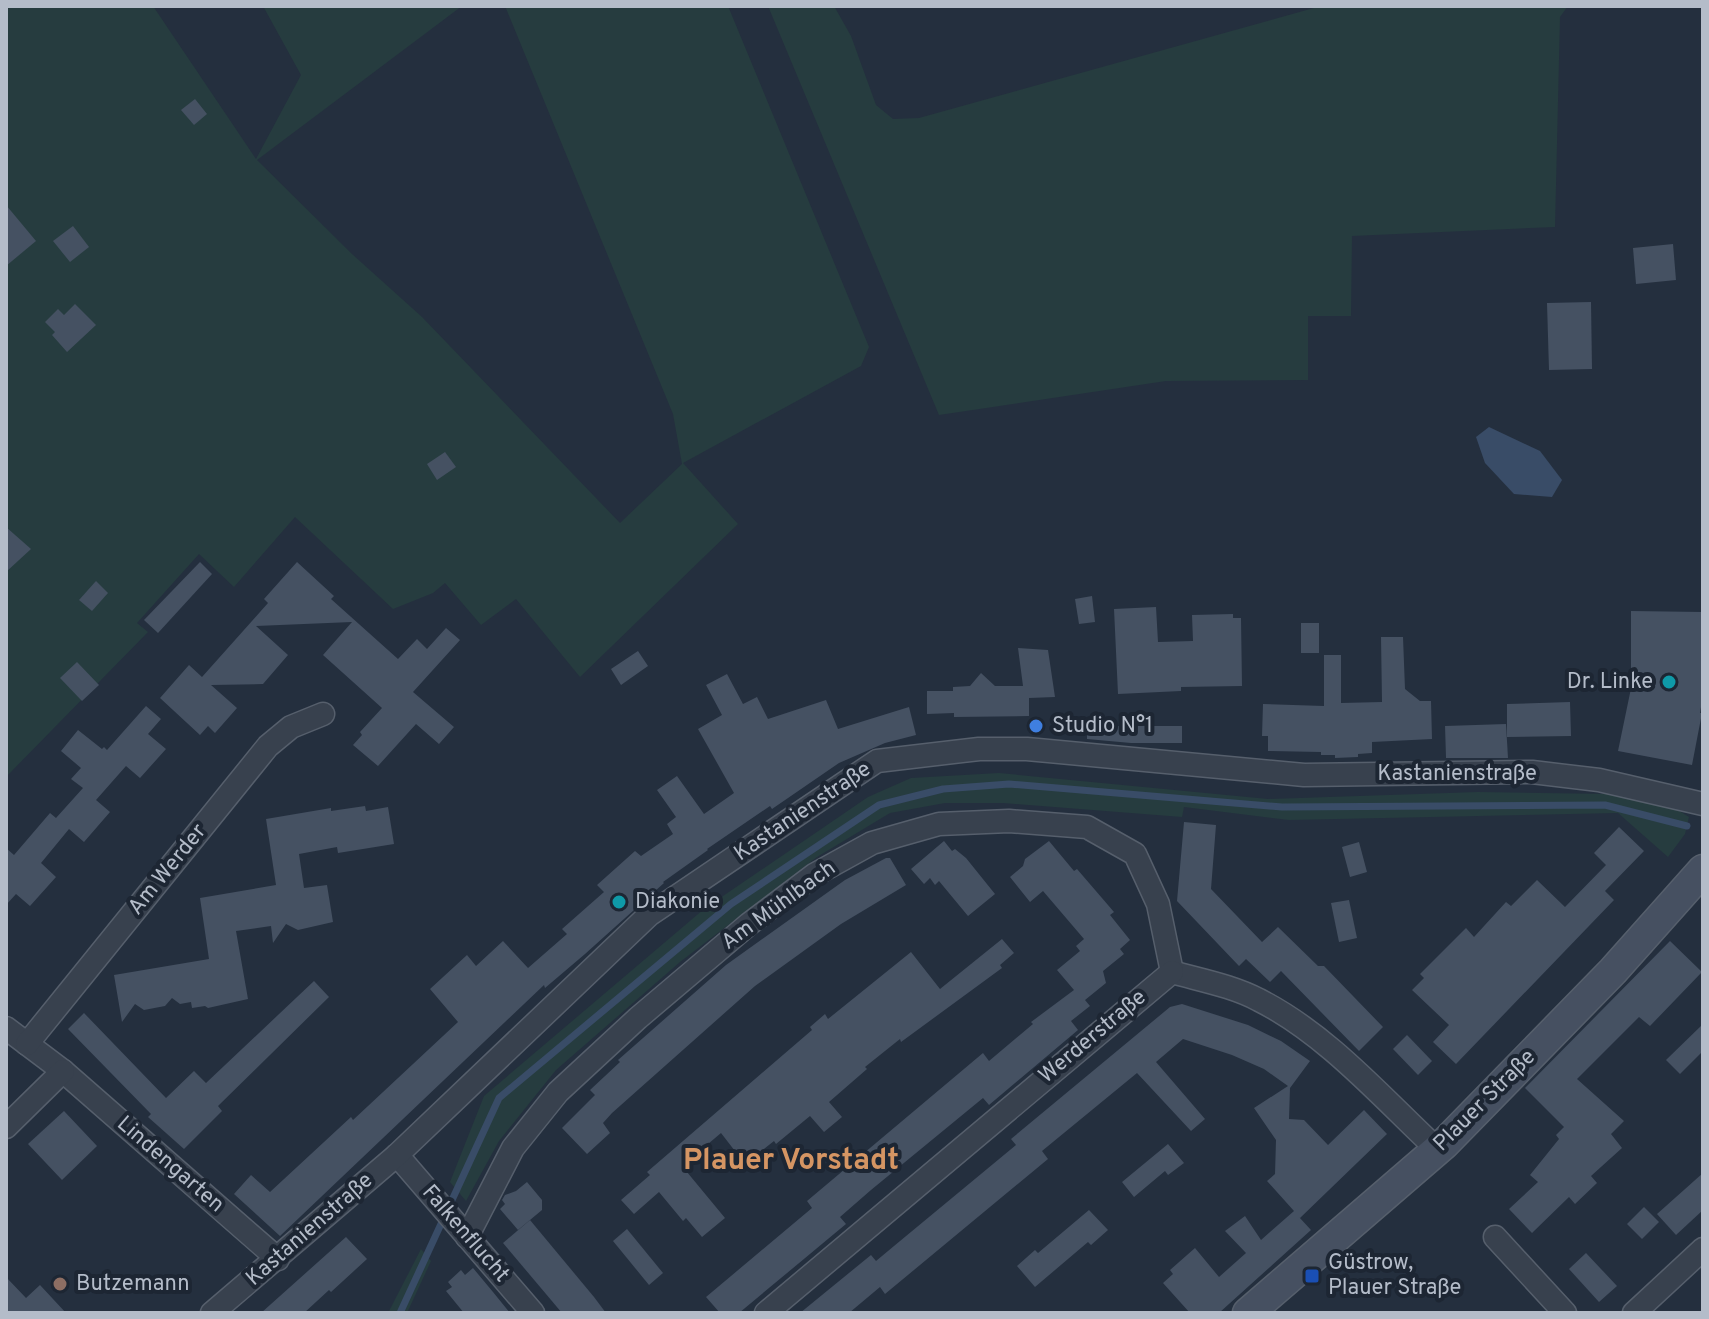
<svg xmlns="http://www.w3.org/2000/svg" width="1709" height="1319" viewBox="0 0 1709 1319" font-family="Overpass,sans-serif">
	<style>
		.green { fill: #263c3f }
		.water { fill: #394c67 }
		.lines { fill: none; stroke-linecap: round; stroke-linejoin: round }
		.stream { stroke: #394c67; stroke-width: 7 }
		.building { fill: #455162 }
		.street-casing { stroke: #565f6c; stroke-width: 25 }
		.secondary-casing { stroke: #565f6c; stroke-width: 33 }
		.street { stroke: #38414e; stroke-width: 22 }
		.secondary { stroke: #465061; stroke-width: 30 }
		.culture-dot { fill: #0f9aa8; stroke: #1d2633; stroke-width: 3 }
		.shop-dot { fill: #3f7fe0; stroke: #1d2633; stroke-width: 3 }
		.transit-dot { fill: #1a4fb4; stroke: #1d2633; stroke-width: 3 }
		.education-dot { fill: #8d6e63; stroke: #1d2633; stroke-width: 3 }
		.labels { text-anchor: middle; dominant-baseline: central; stroke-width: 8; stroke-linejoin: round; paint-order: stroke }
		.poi-label { font-size: 22px; fill: #b4bcc9; stroke: #1d2633; text-anchor: start }
		.street-label { font-size: 22px; fill: #b4bcc9; stroke: #1d2633 }
		.district-label { font-size: 30px; font-weight: bold; fill: #d59563; stroke: #1d2633 }
	</style>
	<rect width="100%" height="100%" fill="#242f3e"/>
	<g class="green">
		<path d="M6 6H153L256 159 301 75 263 6H462L257 160 352 254 422 317 620 523 682 464 673 414 505 6H728L869 347 861 366 683 463 738 524 580 677 516 599 481 625 445 583 433 593 393 609 295 517 234 587 199 554 137 623 148 632 6 777Z"/>
		<path d="M768 6H834L851 36 876 105 893 119 919 118 1321 6H1568L1560 17 1555 227 1352 236 1351 316H1308V380L1166 381 939 415Z"/>
		<path d="M999 773 1268 799 1478 792 1608 794 1673 807 1689 817 1685 834 1668 857 1618 813 1289 820 1184 807 1182 817 1003 803H945L890 813 817 857 680 962 556 1070 499 1141 466 1201 450 1182 484 1096 704 909 868 797 911 778Z"/>
		<path d="M421 1249 431 1261 407 1313H388Z"/>
	</g>
	<path class="water" d="M1489 427 1540 451 1562 480 1552 497 1514 494 1485 463 1476 437Z"/>
	<g class="lines">
		<path class="stream" d="M400 1313 499 1098 731 904 879 805 943 789 1009 784 1282 807 1605 805 1687 826"/>
	</g>
	<g class="building">
		<path d="M195 99 207 114 194 125 181 110Z"/>
		<path d="M6 205 36 241 6 266Z"/>
		<path d="M73 226 89 247 70 262 53 241Z"/>
		<path d="M1673 244 1676 280 1636 284 1633 248Z"/>
		<path d="M1591 302 1592 369 1549 370 1547 303Z"/>
		<path d="M75 304 96 325 67 352 52 335 55 332 45 322 58 309 64 315Z"/>
		<path d="M445 452 456 467 437 480 427 464Z"/>
		<path d="M6 527 31 549 6 572Z"/>
		<path d="M200 562 212 574 158 633 144 620Z"/>
		<path d="M297 562 334 596 331 599 398 659 417 639 427 649 446 628 460 640 413 692 454 727 439 744 416 724 378 766 353 745 362 735 360 732 382 708 323 655 352 622 256 626 288 655 263 684 211 685 237 708 215 733 208 726 200 735 160 698 189 665 202 677 268 603 264 599Z"/>
		<path d="M96 581 108 593 92 611 79 600Z"/>
		<path d="M1092 596 1095 622 1079 624 1075 599Z"/>
		<path d="M1156 607 1158 642 1193 641 1192 615 1233 614V618H1241L1242 686 1181 687V691L1118 694 1114 609Z"/>
		<path d="M1631 611 1703 612V695L1700 713H1702L1692 765 1618 751 1635 669H1631Z"/>
		<rect x="1301" y="623" width="18" height="30"/>
		<path d="M1381 637H1403L1405 689 1420 701H1431L1432 739 1372 742V753L1358 754V757L1335 758V755H1321V752L1268 751V736H1262L1263 704 1324 706V655H1341V703L1382 702Z"/>
		<path d="M1018 648 1048 650 1055 697 1029 698V716L954 717V713L927 714V691H953V687L970 686 981 673 995 686H1023Z"/>
		<path d="M638 651 648 666 621 685 611 669Z"/>
		<path d="M77 662 99 685 82 701 60 678Z"/>
		<path d="M727 674 743 704 757 697 768 719 826 700 838 729 909 707 916 735 885 743 839 763 772 809 770 806 707 849 708 850 663 882 664 883 585 954 545 988 544 985 280 1236 234 1194 251 1175 270 1192 351 1117 353 1120 458 1022 430 989 467 955 476 966 503 941 528 968 567 934 562 929 604 892 597 885 635 851 641 856 673 834 667 824 676 817 657 790 677 776 704 814 734 793 698 729 722 715 706 685Z"/>
		<path d="M1570 702 1571 736 1507 737V704Z"/>
		<path d="M146 706 161 719 148 734 166 749 140 778 126 766 96 800 110 812 84 842 69 829 41 863 56 877 30 906 16 894 6 905V848L14 855 50 813 56 818 83 788 71 779 81 768 61 751 78 730 102 749 104 747 107 750Z"/>
		<path d="M1506 724 1508 758H1446L1445 726Z"/>
		<path d="M1087 726H1182V743H1131L1087 739Z"/>
		<path d="M365 806 366 811 388 807 394 844 338 853 337 847 299 854 304 888 327 885 333 922 298 930 286 924 273 943 271 926 236 931 248 999 208 1008 205 1006 192 1008 191 1002 180 1004 172 998 165 1006 144 1010 135 1004 122 1022 114 975 209 959 200 898 276 885 266 819 331 808V811Z"/>
		<path d="M1184 822 1216 825 1211 889 1262 942 1278 927 1318 966H1324L1383 1027 1359 1051 1281 971 1270 982 1246 959 1239 966 1177 901Z"/>
		<path d="M1619 827 1644 851 1605 891 1614 900 1456 1064 1433 1042 1449 1025 1412 990 1424 978 1420 974 1466 928 1474 937 1506 902 1511 906 1537 880 1565 907 1606 865 1594 853Z"/>
		<path d="M944 841 952 851 955 849 966 858 995 894 968 916 939 881 935 885 930 878 924 884 911 869Z"/>
		<path d="M1049 841 1074 871 1077 869 1114 912 1110 915 1130 940 1120 949 1124 954 1103 971 1106 983 1085 1000 1090 1006 1071 1021 1078 1030 989 1105 983 1098 871 1190 840 1217 846 1224 739 1313H720L706 1297 812 1208 807 1201 983 1053 989 1061 1033 1024 1031 1022 1074 990 1057 970 1080 951 1076 946 1084 939 1043 891 1030 902 1010 877 1023 866 1025 859Z"/>
		<path d="M1359 842 1367 872 1350 877 1342 847Z"/>
		<path d="M886 858H890L906 885 841 924 755 986 612 1113 603 1123 610 1133 587 1154 562 1128 595 1095 590 1090 620 1062 618 1060 726 965 845 880Z"/>
		<path d="M1349 900 1357 938 1339 942 1331 903Z"/>
		<path d="M1002 939 1014 953 1000 965 1002 968 901 1042 900 1039 865 1067 867 1069 829 1102 842 1117 824 1132 810 1116 776 1144 774 1141 745 1164 721 1133 682 1166 725 1218 702 1237 686 1218 683 1221 659 1192 634 1214 621 1200 650 1175 647 1172 812 1030 810 1027 825 1014 828 1019 911 952 940 989Z"/>
		<path d="M1670 941 1702 972 1650 1026 1639 1017 1577 1079 1624 1121 1611 1134 1622 1148 1591 1176 1597 1183 1575 1204 1569 1197 1532 1233 1509 1209 1538 1182 1530 1175 1559 1139 1556 1135 1564 1127 1525 1088Z"/>
		<path d="M314 981 329 997 218 1106 222 1111 184 1149 148 1117 151 1114 68 1029 84 1013 166 1098 194 1071 206 1083Z"/>
		<path d="M1182 1004 1248 1025 1281 1041 1310 1061 1290 1088 1289 1119 1304 1120 1328 1145 1364 1110 1387 1134 1300 1218 1299 1217 1311 1230 1219 1313H1190L1163 1283 1173 1274 1170 1270 1195 1248 1219 1277 1246 1253 1225 1231 1245 1216 1261 1240 1294 1211 1267 1181 1275 1174 1276 1140 1254 1108 1288 1086 1264 1069 1232 1055 1183 1039 1156 1062 1205 1119 1191 1131 1137 1073 1042 1151 1048 1159 885 1294 880 1287 849 1313H800L871 1255 876 1261 894 1246 1016 1145 1011 1139 1170 1007Z"/>
		<path d="M1703 1024V1051L1680 1074 1666 1060Z"/>
		<path d="M1407 1035 1432 1061 1418 1075 1393 1049Z"/>
		<path d="M64 1111 97 1146 62 1180 28 1144Z"/>
		<path d="M1168 1144 1184 1163 1168 1175 1165 1171 1134 1197 1122 1182Z"/>
		<path d="M1703 1173V1210L1676 1235 1657 1214Z"/>
		<path d="M527 1182 542 1200V1210L518 1230 500 1209 505 1204 502 1200 505 1195 516 1191Z"/>
		<path d="M1644 1207 1659 1222 1642 1239 1627 1224Z"/>
		<path d="M1089 1210 1108 1230 1091 1245 1088 1242 1035 1287 1017 1266 1035 1250 1038 1253Z"/>
		<path d="M530 1220 594 1297 606 1313H562L503 1243Z"/>
		<path d="M627 1229 663 1273 649 1285 613 1241Z"/>
		<path d="M346 1237 367 1259 331 1292 329 1290 304 1313H261Z"/>
		<path d="M1586 1253 1617 1286 1599 1302 1569 1269Z"/>
		<path d="M473 1268 493 1292 510 1313H464L446 1291 452 1287 448 1282 461 1270 465 1275Z"/>
		<path d="M6 1277 26 1298 40 1285 66 1313H6Z"/>
	</g>
	<g class="lines">
		<g class="street-casing">
			<g id="street">
				<path d="M1172 972C1200 980 1233 986 1259 1000 1328 1035 1382 1098 1438 1150"/>
				<path d="M6 1028 63 1071 278 1259"/>
				<path d="M27 1044 268 746 291 727 323 714"/>
				<path d="M6 1127 63 1071"/>
				<path d="M397 1155 533 1313"/>
				<path d="M467 1237 513 1148 558 1092 638 1018 749 924 814 875 872 843 939 824 1009 821 1087 827 1135 854 1158 904 1172 972"/>
				<path d="M1495 1237 1565 1313"/>
				<path d="M212 1313 397 1155 649 915 877 761 979 749H1027L1304 775 1532 772 1599 780 1703 804"/>
				<path d="M766 1313 1172 972"/>
				<path d="M1634 1313 1703 1249"/>
			</g>
		</g>
		<g class="secondary-casing">
			<path id="secondary" d="M1248 1313 1444 1144 1613 971 1703 870"/>
		</g>
		<use href="#street" class="street"/>
		<use href="#secondary" class="secondary"/>
	</g>
	<g class="culture-dot">
		<circle cx="1669" cy="682" r="8"/>
		<circle cx="619" cy="902" r="8"/>
	</g>
	<circle class="shop-dot" cx="1036" cy="726" r="8"/>
	<rect class="transit-dot" x="1304" y="1268" width="16" height="16" rx="4"/>
	<circle class="education-dot" cx="60" cy="1284" r="8"/>
	<g class="labels">
		<g class="poi-label">
			<text x="1653" y="682" text-anchor="end">Dr. Linke</text>
			<text x="1052" y="726">Studio N°1</text>
			<text x="635" y="902">Diakonie</text>
			<text x="1328" y="1263">Güstrow,<tspan x="1328" dy="25">Plauer Straße</tspan></text>
			<text x="76" y="1284">Butzemann</text>
		</g>
		<g class="street-label">
			<text x="1457" y="774">Kastanienstraße</text>
			<text transform="translate(803 812) rotate(-34)">Kastanienstraße</text>
			<text transform="translate(168 870) rotate(-51)">Am Werder</text>
			<text transform="translate(779 906) rotate(-36)">Am Mühlbach</text>
			<text transform="translate(1093 1037) rotate(-40)">Werderstraße</text>
			<text transform="translate(1485 1101) rotate(-45)">Plauer Straße</text>
			<text transform="translate(170 1165) rotate(41)">Lindengarten</text>
			<text transform="translate(310 1230) rotate(-41)">Kastanienstraße</text>
			<text transform="translate(465 1234) rotate(49)">Falkenflucht</text>
		</g>
		<g class="district-label">
			<text x="791" y="1161">Plauer Vorstadt</text>
		</g>
	</g>
	<rect width="1709" height="1319" fill="none" stroke="#b4bcc9" stroke-width="16"/>
</svg>
